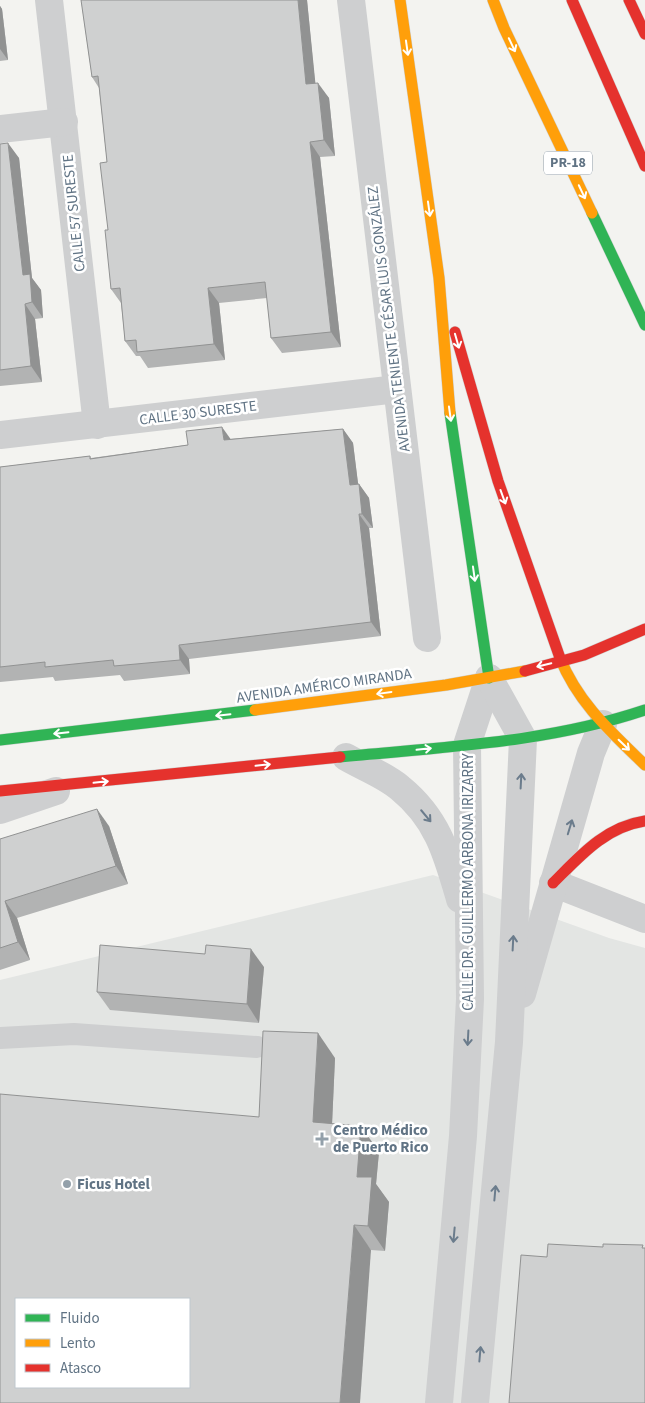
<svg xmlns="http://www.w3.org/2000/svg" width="645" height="1403" viewBox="0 0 645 1403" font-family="'Source Sans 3',sans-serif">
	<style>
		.built { fill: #e3e5e3; fill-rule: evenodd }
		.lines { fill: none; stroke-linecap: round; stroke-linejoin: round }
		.fast-casing { stroke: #cfd1d1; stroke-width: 12 }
		.slow-casing { stroke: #cfd1d1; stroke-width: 12 }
		.jam-casing { stroke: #cfd1d1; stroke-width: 12 }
		.lane { stroke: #cecfd0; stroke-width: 22 }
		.street { stroke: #cecfd0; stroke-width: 28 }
		.fast { stroke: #30b455; stroke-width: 11 }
		.slow { stroke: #ff9f0a; stroke-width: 11 }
		.jam { stroke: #e5322d; stroke-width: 11 }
		.wall { fill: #b2b3b3 }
		.shaded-wall { fill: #919292 }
		.building { fill: #cfd0d0; stroke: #919292; fill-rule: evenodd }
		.oneway { stroke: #fff }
		.oneway2 { stroke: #6b7c8c }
		.poi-dot { fill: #93a0aa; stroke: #fff; stroke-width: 2 }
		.labels { text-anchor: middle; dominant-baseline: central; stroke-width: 5; stroke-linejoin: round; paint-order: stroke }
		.shield { fill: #fff; stroke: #909da9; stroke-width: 1 }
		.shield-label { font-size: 14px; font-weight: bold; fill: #607384 }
		.street-label { font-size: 15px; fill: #607384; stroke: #fff }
		.poi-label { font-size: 15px; font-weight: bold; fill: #607384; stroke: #fff; text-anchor: start }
	</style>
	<rect width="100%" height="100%" fill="#f3f3f0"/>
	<path class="built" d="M433 875 609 938 645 948V1403H0V980ZM16 1299H189V1387H16Z"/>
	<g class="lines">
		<g class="fast-casing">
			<g id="fast">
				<path d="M592 213 645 325"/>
				<path d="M450 413 489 678"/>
				<path d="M0 740 255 710"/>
				<path d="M340 757C443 747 547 743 645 710"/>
			</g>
		</g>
		<g class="slow-casing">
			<g id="slow">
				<path d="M400 0 439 278 450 413"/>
				<path d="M493 0 504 28 592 213"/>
				<path d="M560 658C578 703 611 732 645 765"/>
				<path d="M255 710 446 685 525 671"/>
			</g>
		</g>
		<g class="jam-casing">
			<g id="jam">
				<path d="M572 0 645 166"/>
				<path d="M629 0 645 34"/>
				<path d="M455 332 498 481 560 658"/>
				<path d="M525 671 584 655 645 629"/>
				<path d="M0 791 340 757"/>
				<path d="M553 883C580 856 605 827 645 821"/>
			</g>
		</g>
		<path class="lane" d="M0 1038 74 1034 257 1047"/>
		<g class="street">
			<path d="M49 0 97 425"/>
			<path d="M351 0 427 638"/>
			<path d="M0 129 64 122"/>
			<path d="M0 435 397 389"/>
			<path d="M346 757C363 767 385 775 400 788 438 819 447 854 460 899"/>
			<path d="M0 810 56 791"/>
			<path d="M553 883 645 919"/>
			<path d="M522 994 591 753 603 724"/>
			<path d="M439 1403 463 1136 470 999 467 745 489 678"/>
			<path d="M475 1403 509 1042 523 739 489 678"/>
		</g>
		<use href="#fast" class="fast"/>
		<use href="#slow" class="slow"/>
		<use href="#jam" class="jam"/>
	</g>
	<g class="wall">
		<path d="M81 0H307L315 83 329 98 335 156 320 157 341 347 282 353 271 338 267 298 219 303 225 360 148 368 140 356H136L125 341 121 303 111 289 108 230 107 162 99 88 92 77Z"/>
		<path d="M0 6 2 9 8 60 0 61Z"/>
		<path d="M0 144 19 158 32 278 41 290 43 318 35 319 42 382 0 386Z"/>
		<path d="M343 429 353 443 358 484H359L369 498 373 528H369L381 636 189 659 190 674 124 681 120 675 55 681 53 677 0 682V467L90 456 91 458 230 439Z"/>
		<path d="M109 826 128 884 17 918 30 960 0 970V839Z"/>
		<path d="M264 967 259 1023 110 1010 97 992Z"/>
		<path d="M335 1058 332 1124 379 1152 376 1184 389 1202 385 1251 371 1250 259 1117Z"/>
	</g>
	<g class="shaded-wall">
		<path d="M298 0H307L317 99 306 84Z"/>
		<path d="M0 6 2 9 8 60 0 49Z"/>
		<path d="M318 83 329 98 335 156 324 140Z"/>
		<path d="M310 142 320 157 341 347 331 332Z"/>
		<path d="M8 143 19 158 32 278 41 290 43 318 32 302 23 275Z"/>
		<path d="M208 288 219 303 225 360 214 344Z"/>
		<path d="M25 304 35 319 42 382 31 366Z"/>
		<path d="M222 427 232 441 224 440Z"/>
		<path d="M343 429 353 443 360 499 350 485Z"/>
		<path d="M359 484 369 498 373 528 362 514Z"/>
		<path d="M359 514 369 528 381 636 371 622Z"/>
		<path d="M179 645 189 659 190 674 180 660Z"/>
		<path d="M97 809 109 826 128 884 116 866Z"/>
		<path d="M5 901 17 918 30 960 18 942Z"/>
		<path d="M251 949 264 967 259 1023 247 1004Z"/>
		<path d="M318 1033 335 1058 331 1147 313 1122Z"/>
		<path d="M361 1126 379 1152 376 1184 389 1202 385 1251 368 1226 357 1177Z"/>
		<path d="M354 1225 371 1250 360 1403H340Z"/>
	</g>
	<g class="building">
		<path d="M81 0H298L306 84 318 83 324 140 310 142 331 332 271 338 265 282 208 288 214 344 137 352 136 340 125 341 120 288 111 289 105 230H108L100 163 107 162 98 76 92 77Z"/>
		<path d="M8 143 23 275 30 274 32 302 25 304 31 366 0 370V144Z"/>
		<path d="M222 427 224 440 343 429 350 485 359 484 362 514H359L371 622 179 645 180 660 114 666 113 660 45 667V662L0 667V467L90 456V459L188 445 186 431Z"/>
		<path d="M97 809 116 866 5 901 18 942 0 948V839Z"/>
		<path d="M100 945 205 954 206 945 251 949 247 1004 97 992Z"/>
		<path d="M263 1031 318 1033 313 1122 361 1126 357 1177H372L368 1226 354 1225 340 1403H0V1094L259 1117ZM16 1299H189V1387H16Z"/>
		<path d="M548 1244 603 1247V1244L643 1245 642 1248H645V1403H509L521 1255 547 1257Z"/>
	</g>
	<defs><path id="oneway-shaft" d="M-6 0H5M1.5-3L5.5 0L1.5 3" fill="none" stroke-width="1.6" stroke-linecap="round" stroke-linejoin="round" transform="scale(1.25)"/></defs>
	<g class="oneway">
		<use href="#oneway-shaft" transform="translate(512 45) rotate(65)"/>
		<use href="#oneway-shaft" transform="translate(407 48) rotate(82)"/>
		<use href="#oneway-shaft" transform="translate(582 192) rotate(65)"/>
		<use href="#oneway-shaft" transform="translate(429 209) rotate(82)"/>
		<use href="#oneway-shaft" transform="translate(457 341) rotate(74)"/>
		<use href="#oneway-shaft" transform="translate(450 414) rotate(82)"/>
		<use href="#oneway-shaft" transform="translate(503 497) rotate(70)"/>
		<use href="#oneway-shaft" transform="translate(474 574) rotate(82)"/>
		<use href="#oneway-shaft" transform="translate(544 665) rotate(167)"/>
		<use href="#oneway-shaft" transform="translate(384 693) rotate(172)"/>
		<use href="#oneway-shaft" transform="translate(223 715) rotate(174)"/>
		<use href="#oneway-shaft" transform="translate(61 733) rotate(174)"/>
		<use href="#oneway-shaft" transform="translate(624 745) rotate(44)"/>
		<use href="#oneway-shaft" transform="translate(424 749) rotate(-6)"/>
		<use href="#oneway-shaft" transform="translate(263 765) rotate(-6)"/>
		<use href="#oneway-shaft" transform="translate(101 782) rotate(-6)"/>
	</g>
	<g class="oneway2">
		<use href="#oneway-shaft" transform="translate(521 781) rotate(-87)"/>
		<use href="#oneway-shaft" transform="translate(426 816) rotate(50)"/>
		<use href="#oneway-shaft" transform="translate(570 827) rotate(-73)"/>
		<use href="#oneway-shaft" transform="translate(513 943) rotate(-87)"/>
		<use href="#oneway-shaft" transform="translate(468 1038) rotate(93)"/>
		<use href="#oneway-shaft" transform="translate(495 1193) rotate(-85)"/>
		<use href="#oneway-shaft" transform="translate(454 1235) rotate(95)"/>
		<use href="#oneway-shaft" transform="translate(480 1354) rotate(-85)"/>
	</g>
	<g class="poi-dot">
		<path d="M319.5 1131.5h5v5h5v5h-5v5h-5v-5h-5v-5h5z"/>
		<circle cx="67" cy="1184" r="5"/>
	</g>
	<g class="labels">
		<rect class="shield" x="544" y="151.5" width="48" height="23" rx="4"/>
		<g class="shield-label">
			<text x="568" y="163">PR-18</text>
		</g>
		<g class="street-label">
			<text transform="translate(74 213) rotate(-96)">CALLE 57 SURESTE</text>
			<text transform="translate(389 319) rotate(-97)">AVENIDA TENIENTE CÉSAR LUIS GONZÁLEZ</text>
			<text transform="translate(198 413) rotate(-7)">CALLE 30 SURESTE</text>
			<text transform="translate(324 686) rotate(-8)">AVENIDA AMÉRICO MIRANDA</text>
			<text transform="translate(468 882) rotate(-90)">CALLE DR. GUILLERMO ARBONA IRIZARRY</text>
		</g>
		<g class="poi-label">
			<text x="333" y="1130">Centro Médico<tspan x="333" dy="17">de Puerto Rico</tspan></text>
			<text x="77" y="1184">Ficus Hotel</text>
		</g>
	</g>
	<rect x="15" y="1298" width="175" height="90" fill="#ffffff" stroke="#bfc7ce"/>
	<rect x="25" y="1314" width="25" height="8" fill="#30b455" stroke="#bfc7ce"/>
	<text x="60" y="1323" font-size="15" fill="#607384">Fluido</text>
	<rect x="25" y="1339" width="25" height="8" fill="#ff9f0a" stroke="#bfc7ce"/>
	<text x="60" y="1348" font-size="15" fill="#607384">Lento</text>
	<rect x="25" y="1364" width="25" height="8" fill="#e5322d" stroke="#bfc7ce"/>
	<text x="60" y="1373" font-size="15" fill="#607384">Atasco</text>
</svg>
